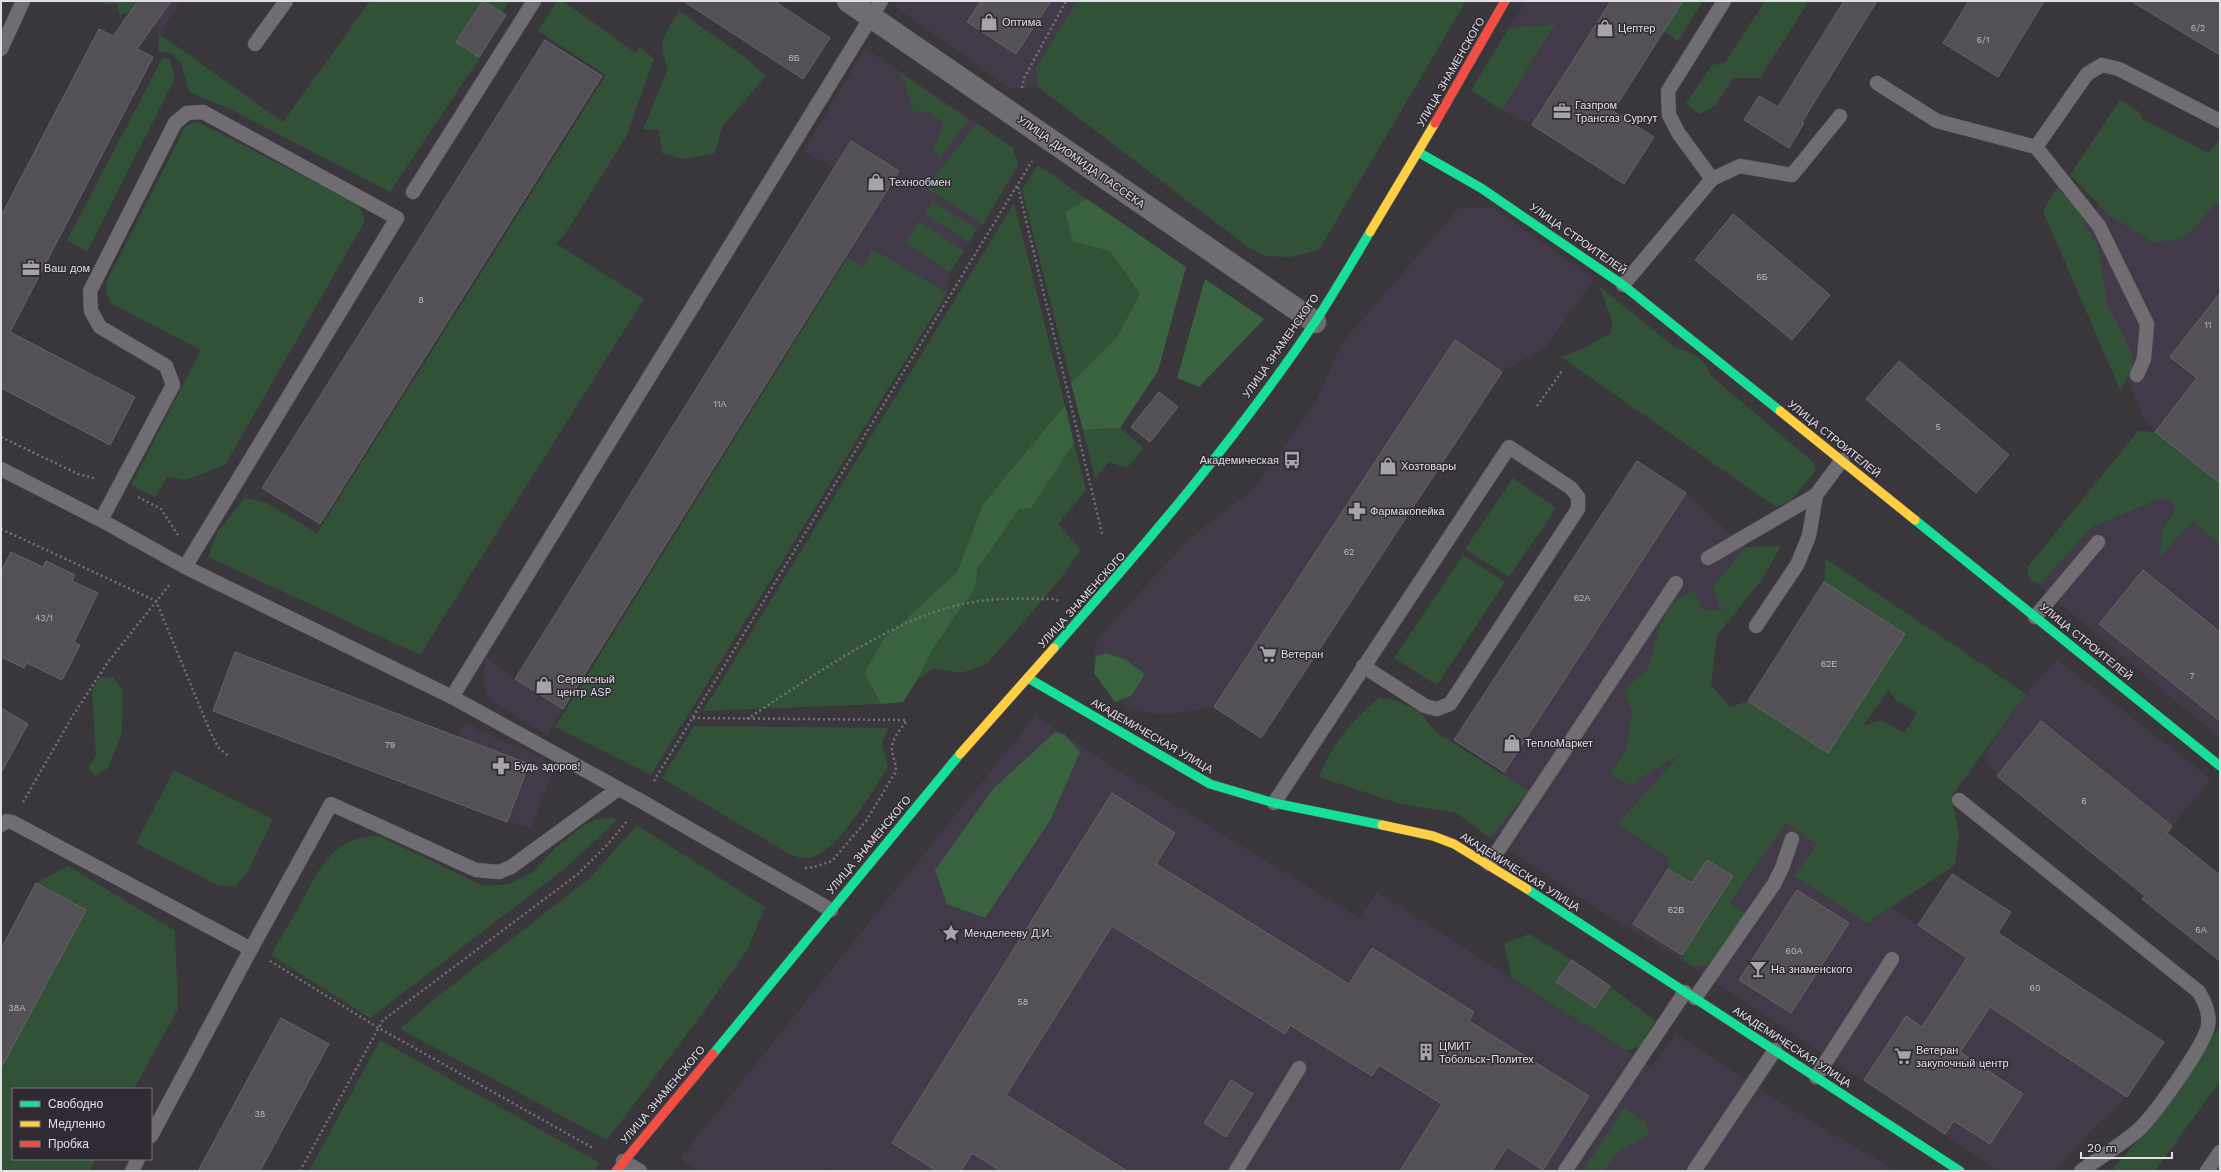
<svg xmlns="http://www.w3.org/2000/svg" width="2221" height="1172" viewBox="0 0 2221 1172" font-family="'Work Sans',sans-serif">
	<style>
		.built { fill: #423a49 }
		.green { fill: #325237; fill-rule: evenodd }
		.forest { fill: #39633f }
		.building { fill: #535056; stroke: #676368 }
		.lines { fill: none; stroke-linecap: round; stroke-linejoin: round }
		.lane-casing { stroke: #57545a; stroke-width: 15 }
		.street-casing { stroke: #57545a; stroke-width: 23 }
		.fast-casing { stroke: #57545a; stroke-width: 10 }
		.slow-casing { stroke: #57545a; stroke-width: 10 }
		.jam-casing { stroke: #57545a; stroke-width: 10 }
		.path { stroke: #747276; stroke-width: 2.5; stroke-dasharray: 2 3; stroke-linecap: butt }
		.lane { stroke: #6f6d72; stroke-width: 14 }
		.street { stroke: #6f6d72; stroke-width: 22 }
		.fast { stroke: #16e098; stroke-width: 9 }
		.slow { stroke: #ffcf43; stroke-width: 9 }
		.jam { stroke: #f24e42; stroke-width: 9 }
		.labels { text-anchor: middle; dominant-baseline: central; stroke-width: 3; stroke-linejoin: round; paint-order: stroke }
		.number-label { font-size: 9px; fill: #bebac1 }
		.poi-label { font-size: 11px; fill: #e1dee5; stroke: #2f2a34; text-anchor: start }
		.street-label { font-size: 11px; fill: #e1dee5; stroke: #2f2a34 }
	</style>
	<rect width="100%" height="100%" fill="#39363c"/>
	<g class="built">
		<path d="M100 1H182L159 34 153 26 131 11 120 15 117 3 106 5Z"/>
		<path d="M897 1H1077L1036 68 1038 87 1011 89 894 6Z"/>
		<path d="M1526 1H1611L1532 125 1502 110 1471 90Z"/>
		<path d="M865 48 1013 148 1018 165 983 224 977 229 950 272 947 293 873 249 863 266 845 257 899 171 851 141 834 168 804 151Z"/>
		<path d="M2167 148 2220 155V483L2155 432 2143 417 2067 236 2155 153Z"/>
		<path d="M1459 208H1494L1594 279 1546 347 1502 372 1455 340 1214 707 1166 715 1133 710 1115 702 1094 673 1095 646 1101 635 1188 540 1253 489 1316 402 1342 343Z"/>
		<path d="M1686 493 1745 547 1713 587 1723 611 1702 609 1694 590 1673 602 1660 624 1648 669 1623 690 1632 712 1626 749 1610 774 1684 750 1617 824 1667 856 1668 869 1633 924 1682 955 1685 962 1597 909 1490 838 1529 791 1503 774 1504 772Z"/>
		<path d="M2170 499 2176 509 2163 529 2160 557 2193 521 2220 545V738L2029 578 2038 584 2044 580 2092 527 2157 500Z"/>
		<path d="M486 657 515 679 563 709 547 735 491 701 483 683Z"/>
		<path d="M2057 659 2211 779 2127 881 1997 776 1983 755 2026 694Z"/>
		<path d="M1036 715 1118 770 1359 918 1377 892 1651 1067 1676 1034 1805 1118 1897 1171H835L829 1167 827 1171H697L680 1158Z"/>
		<path d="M463 724 542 757 553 771 531 829 512 822H507L529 764 458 737Z"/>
		<path d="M1786 823 1817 844 1795 876 1867 923 1890 907 1967 958 1980 1000 2127 1097 2088 1134 2055 1171H1998L1691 966H1705L1730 903Z"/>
	</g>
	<g class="green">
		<path d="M100 1H138L131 11 120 15 117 3 106 5Z"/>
		<path d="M370 1H510L502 12 506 15 475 65 390 192 230 109 189 92 181 63 171 53 158 51 159 34 283 122Z"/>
		<path d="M557 1H563L636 53 640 47 654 59 626 137 563 237 555 243 644 299 420 655 208 557 218 531 245 498 265 502 317 533 606 75 538 31Z"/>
		<path d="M1077 1H1466L1319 250 1290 257 1265 256 1248 247 1038 87 1036 68Z"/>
		<path d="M1683 1H1703L1678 41 1664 31Z"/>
		<path d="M1765 1H1809L1760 78H1733L1715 106 1700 114 1686 103 1712 65 1725 63Z"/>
		<path d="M679 11 743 56 766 76 722 127 715 153 684 159 662 153 659 130 643 129 668 69C657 40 664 36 679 11Z"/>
		<path d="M1555 24 1502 110 1471 90 1509 28Z"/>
		<path d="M169 58 175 78 87 252 67 240 162 59Z"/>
		<path d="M901 73 969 120 940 157 933 149 944 123 927 111 914 113Z"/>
		<path d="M2120 100 2139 112 2143 119 2208 153 2220 140V200L2183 239 2152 242 2108 214 2070 175Z"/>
		<path d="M193 122 200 123 358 204 365 221 225 465 185 480 167 477 155 497 131 485 201 350 112 304 107 295 106 283 185 127Z"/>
		<path d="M977 123 1013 148 1018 165 983 224 926 188Z"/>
		<path d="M1038 165 1087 199 1065 212 1073 242 1110 251 1140 294 1117 337 1071 383 1022 190Z"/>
		<path d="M2057 187 2079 212 2099 249 2107 304 2132 353V370L2120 390 2043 211Z"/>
		<path d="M932 201 977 229 969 242 924 214Z"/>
		<path d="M1014 203 1065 405 983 504 957 572 883 640 864 673 881 704 703 711Z"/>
		<path d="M919 221 964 251 950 272 905 243Z"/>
		<path d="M873 249 947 293 651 775 555 727 847 258 863 266Z"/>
		<path d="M1600 287 1677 349C1694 352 1705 359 1711 376L1813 462 1816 470 1790 502 1776 507 1561 357 1584 348 1611 333 1612 322Z"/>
		<path d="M1120 428 1144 448 1127 468 1109 462 1095 478 1083 430Z"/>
		<path d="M2138 431 2155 432 2220 483V545L2193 521 2159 558 2163 529 2176 509 2170 499 2157 500 2092 527 2044 580 2038 584 2029 578 2027 568Z"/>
		<path d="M1074 443 1086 490 1058 524 1081 550 1057 583 987 664 961 673 934 668 917 680 932 650 975 588 977 571 1019 508H1031Z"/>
		<path d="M1513 478 1556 508 1509 577 1465 549Z"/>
		<path d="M1781 546 1763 578 1717 635 1711 685 1730 707 1748 701 1824 582 1826 559 2026 694 1951 797 1959 832 1955 865 1867 923 1794 876 1817 844 1786 823 1730 903 1745 913 1714 961 1705 966H1691L1685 962 1682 955 1733 876 1707 860 1692 883 1668 869 1667 856 1617 824 1683 751 1630 785 1610 774 1626 749 1632 712 1623 690 1648 669 1660 624 1673 602 1694 590 1702 609 1722 611 1713 587 1745 547ZM1888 690 1897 701 1917 713 1904 733 1881 720 1863 726Z"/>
		<path d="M1463 555 1505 582 1437 685 1394 658Z"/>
		<path d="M113 677 123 690 122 732 108 768 95 776 88 768 96 756 92 691 100 678Z"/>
		<path d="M1379 698 1395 700 1419 711 1436 732 1529 791 1490 838 1457 813 1400 804 1319 777C1331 745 1353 719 1379 698Z"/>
		<path d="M694 726 888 728 882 744 888 767C873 790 835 858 806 858 802 859 796 856 791 855L662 778Z"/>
		<path d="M174 770 273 819 248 871 235 887 217 885 136 843Z"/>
		<path d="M619 818 567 867 370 1018 271 955C281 937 292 919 302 901 320 867 335 836 379 836L484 886 509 884 533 872 555 848 583 826 596 819Z"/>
		<path d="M637 825 765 907 748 949 705 1010 607 1140 400 1029 433 1000 590 878Z"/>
		<path d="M68 866 175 931 178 1009 134 1089H13V1159H96L89 1171H1V1068L86 910 36 883Z"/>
		<path d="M1529 934 1572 960 1557 982 1595 1008 1610 986 1655 1021 1639 1047 1626 1051 1512 978 1504 944Z"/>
		<path d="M2220 1025V1081L2155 1171H2114L2113 1169C2152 1125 2191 1077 2220 1025Z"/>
		<path d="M380 1040 600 1163 594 1171H309Z"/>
		<path d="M1625 1107 1646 1123 1649 1135 1618 1152 1604 1171H1582Z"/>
	</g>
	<g class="forest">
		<path d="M1087 199 1186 267 1158 371 1120 428 1083 430 1071 383 1117 337 1140 294 1110 251 1073 242 1065 212Z"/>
		<path d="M1205 279 1264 319 1199 387 1177 378Z"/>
		<path d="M1065 405 1074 443 1031 508 1019 509 977 570 975 588 932 650 917 680 903 702 881 704 864 673 883 640 957 572 983 504Z"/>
		<path d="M1106 653 1126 660 1145 674 1131 696 1115 702 1094 673 1096 657Z"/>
		<path d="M1055 732 1065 735 1080 752 1050 821 985 918 947 904 935 870 994 788Z"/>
	</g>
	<g class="building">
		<path d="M138 1H171L137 49 153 57 10 332 135 397 110 445 1 388V216L99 29 113 36Z"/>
		<path d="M483 1 506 15 479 57 456 42Z"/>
		<path d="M683 1H774L830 38 803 79Z"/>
		<path d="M981 1H1051L1016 54 967 22Z"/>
		<path d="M1611 1H1683L1613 111 1654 137 1624 184 1532 125Z"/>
		<path d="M1844 1H1877L1802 122 1804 123 1789 148 1744 120 1759 96 1778 107Z"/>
		<path d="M1969 1H2044L1998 77 1943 43Z"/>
		<path d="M2131 1H2220V55Z"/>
		<path d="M545 40 602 76 320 524 262 488Z"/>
		<path d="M851 141 899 171 563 709 515 679Z"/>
		<path d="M1733 214 1830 295 1792 340 1695 260Z"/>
		<path d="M2220 293V483L2155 432 2197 378 2170 357Z"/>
		<path d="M1455 340 1502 372 1261 738 1214 707Z"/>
		<path d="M1899 361 2009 455 1976 493 1866 399Z"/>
		<path d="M1159 392 1178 407 1150 442 1131 427Z"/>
		<path d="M1637 461 1686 493 1504 772 1454 740Z"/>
		<path d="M11 552 43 567 46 561 75 575 72 581 98 593 74 642 80 645 62 680 27 663 24 668 1 657V572Z"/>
		<path d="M2143 570 2220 632V721L2099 624Z"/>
		<path d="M1824 582 1905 634 1828 753 1748 701Z"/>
		<path d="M235 652 529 764 507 822 213 711Z"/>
		<path d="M1 708 28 724 1 773Z"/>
		<path d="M2041 721 2172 826 2167 833 2220 875V961L2142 899 2145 896 1997 776Z"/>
		<path d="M1112 793 1175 833 1156 864 1349 984 1372 948 1474 1012 1469 1021 1589 1096 1543 1170 1507 1147 1492 1171H1400L1442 1104 1379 1065 1372 1076 1290 1025 1285 1034 1112 926 1006 1095 1127 1171H1001L972 1153 961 1171H937L892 1143Z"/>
		<path d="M1707 860 1733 876 1682 955 1633 924 1668 869 1692 883Z"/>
		<path d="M1952 874 2011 912 1998 933 2164 1042 2127 1097 1990 1007 1960 1052 2023 1094 1990 1144 1954 1121 1945 1134 1864 1080 1906 1016 1922 1027 1967 958 1918 925Z"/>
		<path d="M36 883 86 910 1 1068V949Z"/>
		<path d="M1797 890 1849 923 1791 1013 1739 980Z"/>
		<path d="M1572 960 1610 986 1595 1008 1556 982Z"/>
		<path d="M281 1018 329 1044 260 1171H198Z"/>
		<path d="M1231 1080 1253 1094 1226 1137 1204 1123Z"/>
	</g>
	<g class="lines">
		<g class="lane-casing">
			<g id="lane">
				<path d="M255 44 286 1"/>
				<path d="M1 49 23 1"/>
				<path d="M1877 83 1937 121 2036 147"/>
				<path d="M1712 179 1740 166 1792 175 1840 116"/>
				<path d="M413 192 534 1"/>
				<path d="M1623 285 1712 179 1679 134 1669 115 1668 91 1724 1"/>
				<path d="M2137 375 2144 359 2147 324 2099 226 2036 147 2087 74 2102 65 2119 69 2220 121"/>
				<path d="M1 469 101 520 185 567 452 697 641 801 831 910"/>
				<path d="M101 520 173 385 166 366 100 327 91 311 90 291 175 123 187 113 203 112 397 218 185 567"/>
				<path d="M1708 558 1816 495"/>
				<path d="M2035 617 2098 542"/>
				<path d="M1756 626 1797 565 1809 536 1816 495 1842 460"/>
				<path d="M452 697 881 1"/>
				<path d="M1959 800 2199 992C2205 1003 2210 1013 2208 1026 2204 1046 2152 1119 2136 1132 2119 1146 2099 1158 2081 1171"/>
				<path d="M1274 803 1509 447 1571 488 1578 497V509L1450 704 1437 709 1425 706 1363 666"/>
				<path d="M1 825 7 821 12 822 251 949 331 804 476 870 499 872 511 867 618 789"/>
				<path d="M1489 864 1676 583"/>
				<path d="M1695 998 1774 884 1782 868 1792 839"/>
				<path d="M1816 1077 1892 959"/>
				<path d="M151 1136 251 949"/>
				<path d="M623 1161 640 1171"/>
				<path d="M132 1171 138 1159"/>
				<path d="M1236 1171 1299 1068"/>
				<path d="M1565 1171 1685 992"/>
				<path d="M1694 1171 1775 1050"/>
				<path d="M2207 1171 2220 1152"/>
			</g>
		</g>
		<g class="street-casing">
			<path id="street" d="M848 1 1315 322"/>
		</g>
		<g class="fast-casing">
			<g id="fast">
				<path d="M1418 152 1481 188 1623 285 1780 411"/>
				<path d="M1915 520 2220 766"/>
				<path d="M1054 648C1146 544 1237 438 1315 322 1334 293 1352 262 1370 232"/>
				<path d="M1028 678 1210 784 1274 803 1382 825"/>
				<path d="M1527 889 1960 1171"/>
				<path d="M713 1054 960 754"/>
			</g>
		</g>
		<g class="slow-casing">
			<g id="slow">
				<path d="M1370 232 1435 123"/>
				<path d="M1780 411 1915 520"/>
				<path d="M960 754 1054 648"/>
				<path d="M1382 825 1433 836 1454 844 1527 889"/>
			</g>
		</g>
		<g class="jam-casing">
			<g id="jam">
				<path d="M1435 123 1505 1"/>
				<path d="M616 1171 713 1054"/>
			</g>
		</g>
		<g class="path">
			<path d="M1022 88 1024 78 1066 1"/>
			<path d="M1018 187 1103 537"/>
			<path d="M1537 406 1562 371"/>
			<path d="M1 437 78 474 97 479"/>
			<path d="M138 497 161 509 178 535"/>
			<path d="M1 529 156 601 210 731 218 747 228 756"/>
			<path d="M693 718 907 720"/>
			<path d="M747 719C809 679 891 619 963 604 993 597 1024 599 1054 599L1059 601"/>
			<path d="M654 781 1032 161"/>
			<path d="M23 802 72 717 108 662 170 584"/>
			<path d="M805 868 814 867 832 861 866 821 895 773C898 764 891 756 892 748 892 738 902 728 907 720"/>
			<path d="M270 961 377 1027 593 1148"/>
			<path d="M300 1171 383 1020 578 874 608 844 628 820"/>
		</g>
		<use href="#lane" class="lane"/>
		<use href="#street" class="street"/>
		<use href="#fast" class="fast"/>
		<use href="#slow" class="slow"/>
		<use href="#jam" class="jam"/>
	</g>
	<defs>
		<g id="shop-bare" transform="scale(1.38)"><path d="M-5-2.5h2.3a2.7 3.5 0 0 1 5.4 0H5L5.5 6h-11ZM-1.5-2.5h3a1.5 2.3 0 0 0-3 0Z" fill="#a6a3aa" stroke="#2f2a34" stroke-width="2.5" paint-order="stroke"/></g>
		<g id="office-bare" transform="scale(1.38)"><path d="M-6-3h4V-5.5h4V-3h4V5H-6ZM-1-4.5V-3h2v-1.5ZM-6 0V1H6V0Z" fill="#a6a3aa" stroke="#2f2a34" stroke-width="2.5" paint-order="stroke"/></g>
		<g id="bus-bare" transform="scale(1.38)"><path d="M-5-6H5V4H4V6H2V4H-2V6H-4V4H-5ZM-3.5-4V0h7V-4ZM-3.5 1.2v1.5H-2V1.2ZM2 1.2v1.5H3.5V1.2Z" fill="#a6a3aa" stroke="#2f2a34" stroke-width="2.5" paint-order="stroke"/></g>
		<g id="pharmacy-bare" transform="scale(1.38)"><path d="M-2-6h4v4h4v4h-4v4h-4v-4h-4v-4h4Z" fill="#a6a3aa" stroke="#2f2a34" stroke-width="2.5" paint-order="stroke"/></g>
		<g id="supermarket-bare" transform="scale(1.38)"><path d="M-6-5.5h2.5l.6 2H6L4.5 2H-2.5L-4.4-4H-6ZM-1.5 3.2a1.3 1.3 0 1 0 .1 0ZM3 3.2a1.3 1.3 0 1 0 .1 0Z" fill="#a6a3aa" stroke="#2f2a34" stroke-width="2.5" paint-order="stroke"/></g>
		<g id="sight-bare" transform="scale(1.38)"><path d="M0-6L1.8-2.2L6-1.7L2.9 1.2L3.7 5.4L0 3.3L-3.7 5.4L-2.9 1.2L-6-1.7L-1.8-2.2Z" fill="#a6a3aa" stroke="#2f2a34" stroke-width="2.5" paint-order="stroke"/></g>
		<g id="bar-bare" transform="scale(1.38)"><path d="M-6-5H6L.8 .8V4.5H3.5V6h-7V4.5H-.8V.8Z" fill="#a6a3aa" stroke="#2f2a34" stroke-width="2.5" paint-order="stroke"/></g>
		<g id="building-bare" transform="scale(1.38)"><path d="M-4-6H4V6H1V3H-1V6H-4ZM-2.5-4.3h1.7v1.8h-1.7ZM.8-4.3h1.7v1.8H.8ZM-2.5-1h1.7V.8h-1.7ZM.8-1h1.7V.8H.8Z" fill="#a6a3aa" stroke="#2f2a34" stroke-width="2.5" paint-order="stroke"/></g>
	</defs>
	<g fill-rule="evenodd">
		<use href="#shop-bare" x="989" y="22"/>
		<use href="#shop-bare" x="1605" y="28"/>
		<use href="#office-bare" x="1562" y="111"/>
		<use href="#shop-bare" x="876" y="182"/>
		<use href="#office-bare" x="31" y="268"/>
		<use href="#bus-bare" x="1292" y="460"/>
		<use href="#shop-bare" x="1388" y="466"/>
		<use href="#pharmacy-bare" x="1357" y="511"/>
		<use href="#supermarket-bare" x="1268" y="654"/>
		<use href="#shop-bare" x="544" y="685"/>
		<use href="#shop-bare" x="1512" y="743"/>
		<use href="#pharmacy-bare" x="501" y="766"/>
		<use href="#sight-bare" x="951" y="933"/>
		<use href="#bar-bare" x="1758" y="969"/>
		<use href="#building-bare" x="1426" y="1052"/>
		<use href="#supermarket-bare" x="1903" y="1056"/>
	</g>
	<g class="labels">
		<g class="number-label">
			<text x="2198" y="28">6/2</text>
			<text x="1983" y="40">6/1</text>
			<text x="794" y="58">8Б</text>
			<text x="1762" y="277">6Б</text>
			<text x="421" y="300">8</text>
			<text x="2208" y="325">11</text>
			<text x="720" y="404">11А</text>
			<text x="1938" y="427">5</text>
			<text x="1349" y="552">62</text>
			<text x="1582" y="598">62А</text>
			<text x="44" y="618">43/1</text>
			<text x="1829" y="664">62Е</text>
			<text x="2192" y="676">7</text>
			<text x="390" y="745">79</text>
			<text x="2084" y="801">6</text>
			<text x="1676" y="910">62В</text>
			<text x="2201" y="930">6А</text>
			<text x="1794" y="951">60А</text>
			<text x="2035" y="988">60</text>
			<text x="1023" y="1002">58</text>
			<text x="17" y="1008">38А</text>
			<text x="260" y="1114">38</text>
		</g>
		<g class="poi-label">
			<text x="1002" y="22">Оптима</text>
			<text x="1618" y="28">Цептер</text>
			<text x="1575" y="105">Газпром<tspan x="1575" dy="13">Трансгаз Сургут</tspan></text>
			<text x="889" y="182">Технообмен</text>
			<text x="44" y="268">Ваш дом</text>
			<text x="1279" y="460" text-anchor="end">Академическая</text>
			<text x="1401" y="466">Хозтовары</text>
			<text x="1370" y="511">Фармакопейка</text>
			<text x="1281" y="654">Ветеран</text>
			<text x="557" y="679">Сервисный<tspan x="557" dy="13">центр ASP</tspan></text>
			<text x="1525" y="743">ТеплоМаркет</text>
			<text x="514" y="766">Будь здоров!</text>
			<text x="964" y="933">Менделееву Д.И.</text>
			<text x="1771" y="969">На знаменского</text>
			<text x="1439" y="1046">ЦМИТ<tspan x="1439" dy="13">Тобольск-Политех</tspan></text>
			<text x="1916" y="1050">Ветеран<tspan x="1916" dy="13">закупочный центр</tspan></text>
		</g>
		<g class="street-label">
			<text transform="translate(1451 72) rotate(-60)">УЛИЦА ЗНАМЕНСКОГО</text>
			<text transform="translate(1081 162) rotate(35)">УЛИЦА ДИОМИДА ПАССЕКА</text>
			<text transform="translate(1578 239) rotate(35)">УЛИЦА СТРОИТЕЛЕЙ</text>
			<text transform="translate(1281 346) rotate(-55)">УЛИЦА ЗНАМЕНСКОГО</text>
			<text transform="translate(1834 439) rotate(39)">УЛИЦА СТРОИТЕЛЕЙ</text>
			<text transform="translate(1082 600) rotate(-48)">УЛИЦА ЗНАМЕНСКОГО</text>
			<text transform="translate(2086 642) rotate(39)">УЛИЦА СТРОИТЕЛЕЙ</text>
			<text transform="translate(1152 736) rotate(30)">АКАДЕМИЧЕСКАЯ УЛИЦА</text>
			<text transform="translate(869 845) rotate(-50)">УЛИЦА ЗНАМЕНСКОГО</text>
			<text transform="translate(1520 872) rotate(32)">АКАДЕМИЧЕСКАЯ УЛИЦА</text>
			<text transform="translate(1792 1047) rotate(33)">АКАДЕМИЧЕСКАЯ УЛИЦА</text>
			<text transform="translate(663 1095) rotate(-50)">УЛИЦА ЗНАМЕНСКОГО</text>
		</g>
	</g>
	<rect width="2221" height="1172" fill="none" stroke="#e1dee5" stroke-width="4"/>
	<rect x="12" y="1088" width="140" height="72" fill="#2f2a34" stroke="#76727b"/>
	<rect x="20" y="1101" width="20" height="6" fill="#16e098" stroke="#76727b"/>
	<text x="48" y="1108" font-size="12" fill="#e1dee5">Свободно</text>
	<rect x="20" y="1121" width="20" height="6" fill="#ffcf43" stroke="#76727b"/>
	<text x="48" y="1128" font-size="12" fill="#e1dee5">Медленно</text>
	<rect x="20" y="1141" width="20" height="6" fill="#f24e42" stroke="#76727b"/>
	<text x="48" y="1148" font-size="12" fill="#e1dee5">Пробка</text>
	<path d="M2081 1152v6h91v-6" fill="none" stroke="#e1dee5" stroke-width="2"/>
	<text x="2087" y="1152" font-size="12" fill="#e1dee5" stroke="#2f2a34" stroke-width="3" paint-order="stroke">20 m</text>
</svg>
